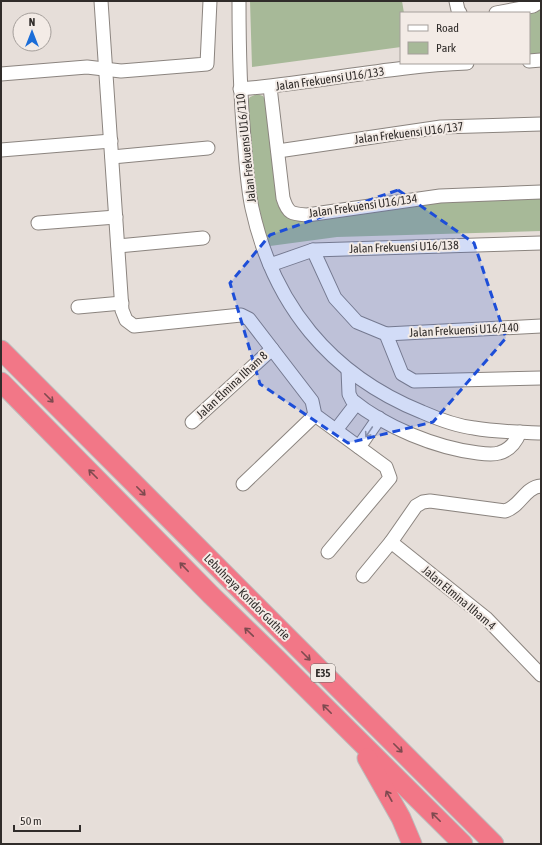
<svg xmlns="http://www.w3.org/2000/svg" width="542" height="845" viewBox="0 0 542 845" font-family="'Asap Condensed',sans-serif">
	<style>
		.green { fill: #a7b998 }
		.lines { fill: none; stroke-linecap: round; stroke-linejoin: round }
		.minor-casing { stroke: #8b847f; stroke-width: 15 }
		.highway-casing { stroke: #bdbbbb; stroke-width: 21 }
		.minor { stroke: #fff; stroke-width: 13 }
		.highway { stroke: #f27787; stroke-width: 19 }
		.oneway { stroke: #7e4a4f }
		.oneway2 { stroke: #a2a09f }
		.marked { fill: #1d4ed8; fill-opacity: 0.2; stroke: #1d4ed8; stroke-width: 3; stroke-dasharray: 8 5; stroke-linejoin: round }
		.labels { text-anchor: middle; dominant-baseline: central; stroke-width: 4; stroke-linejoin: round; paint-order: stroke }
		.shield { fill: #f3ebe6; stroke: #6a6562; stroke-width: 1 }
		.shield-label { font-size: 11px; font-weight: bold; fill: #302c2a }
		.street-label { font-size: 12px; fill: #302c2a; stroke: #f3ebe6 }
	</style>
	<rect width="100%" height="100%" fill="#e6ded9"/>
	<g class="green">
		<path d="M250 1H402L404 13H401V47L252 67Z"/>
		<path d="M541 1V55H529V13Z"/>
		<path d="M257 94 263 96 265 100 277 203 280 209 286 216 444 201 541 198V231L337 237 270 246 267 241 256 194 247 102 250 97Z"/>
	</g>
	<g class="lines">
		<g class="minor-casing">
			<g id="minor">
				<path d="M101 1 122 310 126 320 134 326 241 315 249 319 312 401 315 415 386 467 390 478 328 552"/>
				<path d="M239 1C239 47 240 92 244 138 246 161 247 185 252 208 273 304 330 375 422 412 438 419 457 426 474 428 496 432 519 432 541 433"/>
				<path d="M456 1 458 10 460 13"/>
				<path d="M496 13 533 6 541 1"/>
				<path d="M529 61 541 60"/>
				<path d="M1 74 87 67 121 71 207 64 210 1"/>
				<path d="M270 87 283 198C288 214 292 214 307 215L440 196 541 192"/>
				<path d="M240 89C316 83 391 66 467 63"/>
				<path d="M1 150 111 141"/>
				<path d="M278 151 441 127 541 124"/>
				<path d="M112 157 208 148"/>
				<path d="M38 223 116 217"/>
				<path d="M118 246 203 238"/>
				<path d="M313 250 335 298 357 322 386 334 402 374 414 381 541 378"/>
				<path d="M270 265 313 250 541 243"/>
				<path d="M78 307 122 303"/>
				<path d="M386 334 541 326"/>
				<path d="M348 370 349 394 352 400C385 427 436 448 478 453 485 454 493 455 499 453 510 450 516 442 520 432"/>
				<path d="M192 422 272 349"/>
				<path d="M336 430 356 404"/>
				<path d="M359 447 379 418"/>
				<path d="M243 484 315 415"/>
				<path d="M391 542 486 618 541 675"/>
				<path d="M363 576 391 542 416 506 423 502 430 501 505 511C520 507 525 487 541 486"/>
			</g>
		</g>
		<g class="highway-casing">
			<g id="highway">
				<path d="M1 350 494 844"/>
				<path d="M1 382 211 595 277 659 463 844"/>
				<path d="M367 758 401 818 412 844"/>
			</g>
		</g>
		<use href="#minor" class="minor"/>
		<use href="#highway" class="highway"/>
	</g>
	<defs><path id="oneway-shaft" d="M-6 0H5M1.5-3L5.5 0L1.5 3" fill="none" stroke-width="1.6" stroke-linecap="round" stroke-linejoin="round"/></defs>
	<g class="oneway">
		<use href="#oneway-shaft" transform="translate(49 398) rotate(45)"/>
		<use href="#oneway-shaft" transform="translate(93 474) rotate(-135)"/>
		<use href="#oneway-shaft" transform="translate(141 491) rotate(45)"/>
		<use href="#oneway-shaft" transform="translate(184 567) rotate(-134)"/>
		<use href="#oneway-shaft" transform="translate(249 632) rotate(-136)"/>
		<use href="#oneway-shaft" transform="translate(306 656) rotate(45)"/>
		<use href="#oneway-shaft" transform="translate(327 709) rotate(-135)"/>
		<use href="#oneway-shaft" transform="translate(398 748) rotate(45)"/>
		<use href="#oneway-shaft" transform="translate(389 796) rotate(-119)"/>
		<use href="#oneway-shaft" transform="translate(436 817) rotate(-135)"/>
	</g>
	<use class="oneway2" href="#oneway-shaft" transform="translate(369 432) rotate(124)"/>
	<path class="marked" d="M398 190 474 243 506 338 433 422 348 443 260 384 230 283 270 235Z"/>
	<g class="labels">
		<rect class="shield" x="311" y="664" width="24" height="18" rx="3"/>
		<g class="shield-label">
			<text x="323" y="673">E35</text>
		</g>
		<g class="street-label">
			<text transform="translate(330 79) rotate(-8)">Jalan Frekuensi U16/133</text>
			<text transform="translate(409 133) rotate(-7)">Jalan Frekuensi U16/137</text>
			<text transform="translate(246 148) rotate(-96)">Jalan Frekuensi U16/110</text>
			<text transform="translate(363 206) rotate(-8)">Jalan Frekuensi U16/134</text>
			<text transform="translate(404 247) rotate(-2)">Jalan Frekuensi U16/138</text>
			<text transform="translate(464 330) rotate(-3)">Jalan Frekuensi U16/140</text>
			<text transform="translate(232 385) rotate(-43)">Jalan Elmina Ilham 8</text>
			<text transform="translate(247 597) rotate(45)">Lebuhraya Koridor Guthrie</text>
			<text transform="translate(459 598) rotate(40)">Jalan Elmina Ilham 4</text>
		</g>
	</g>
	<rect width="542" height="845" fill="none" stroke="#302c2a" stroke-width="4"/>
	<rect x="400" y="12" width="130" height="52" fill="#f3ebe6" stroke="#a59f9b"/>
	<rect x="408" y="25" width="20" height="6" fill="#ffffff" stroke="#a59f9b"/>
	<text x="436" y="32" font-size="12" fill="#302c2a">Road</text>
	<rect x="408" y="42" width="20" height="12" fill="#a7b998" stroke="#a59f9b"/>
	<text x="436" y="52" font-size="12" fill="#302c2a">Park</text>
	<g transform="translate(32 32)"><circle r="19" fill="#f3ebe6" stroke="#a59f9b"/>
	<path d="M0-3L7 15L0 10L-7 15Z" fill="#1b6dd8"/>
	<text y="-6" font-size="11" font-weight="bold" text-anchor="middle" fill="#302c2a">N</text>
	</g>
	<path d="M14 825v6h66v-6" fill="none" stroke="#302c2a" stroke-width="2"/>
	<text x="20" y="825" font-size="12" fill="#302c2a" stroke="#f3ebe6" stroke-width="3" paint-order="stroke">50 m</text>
</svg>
